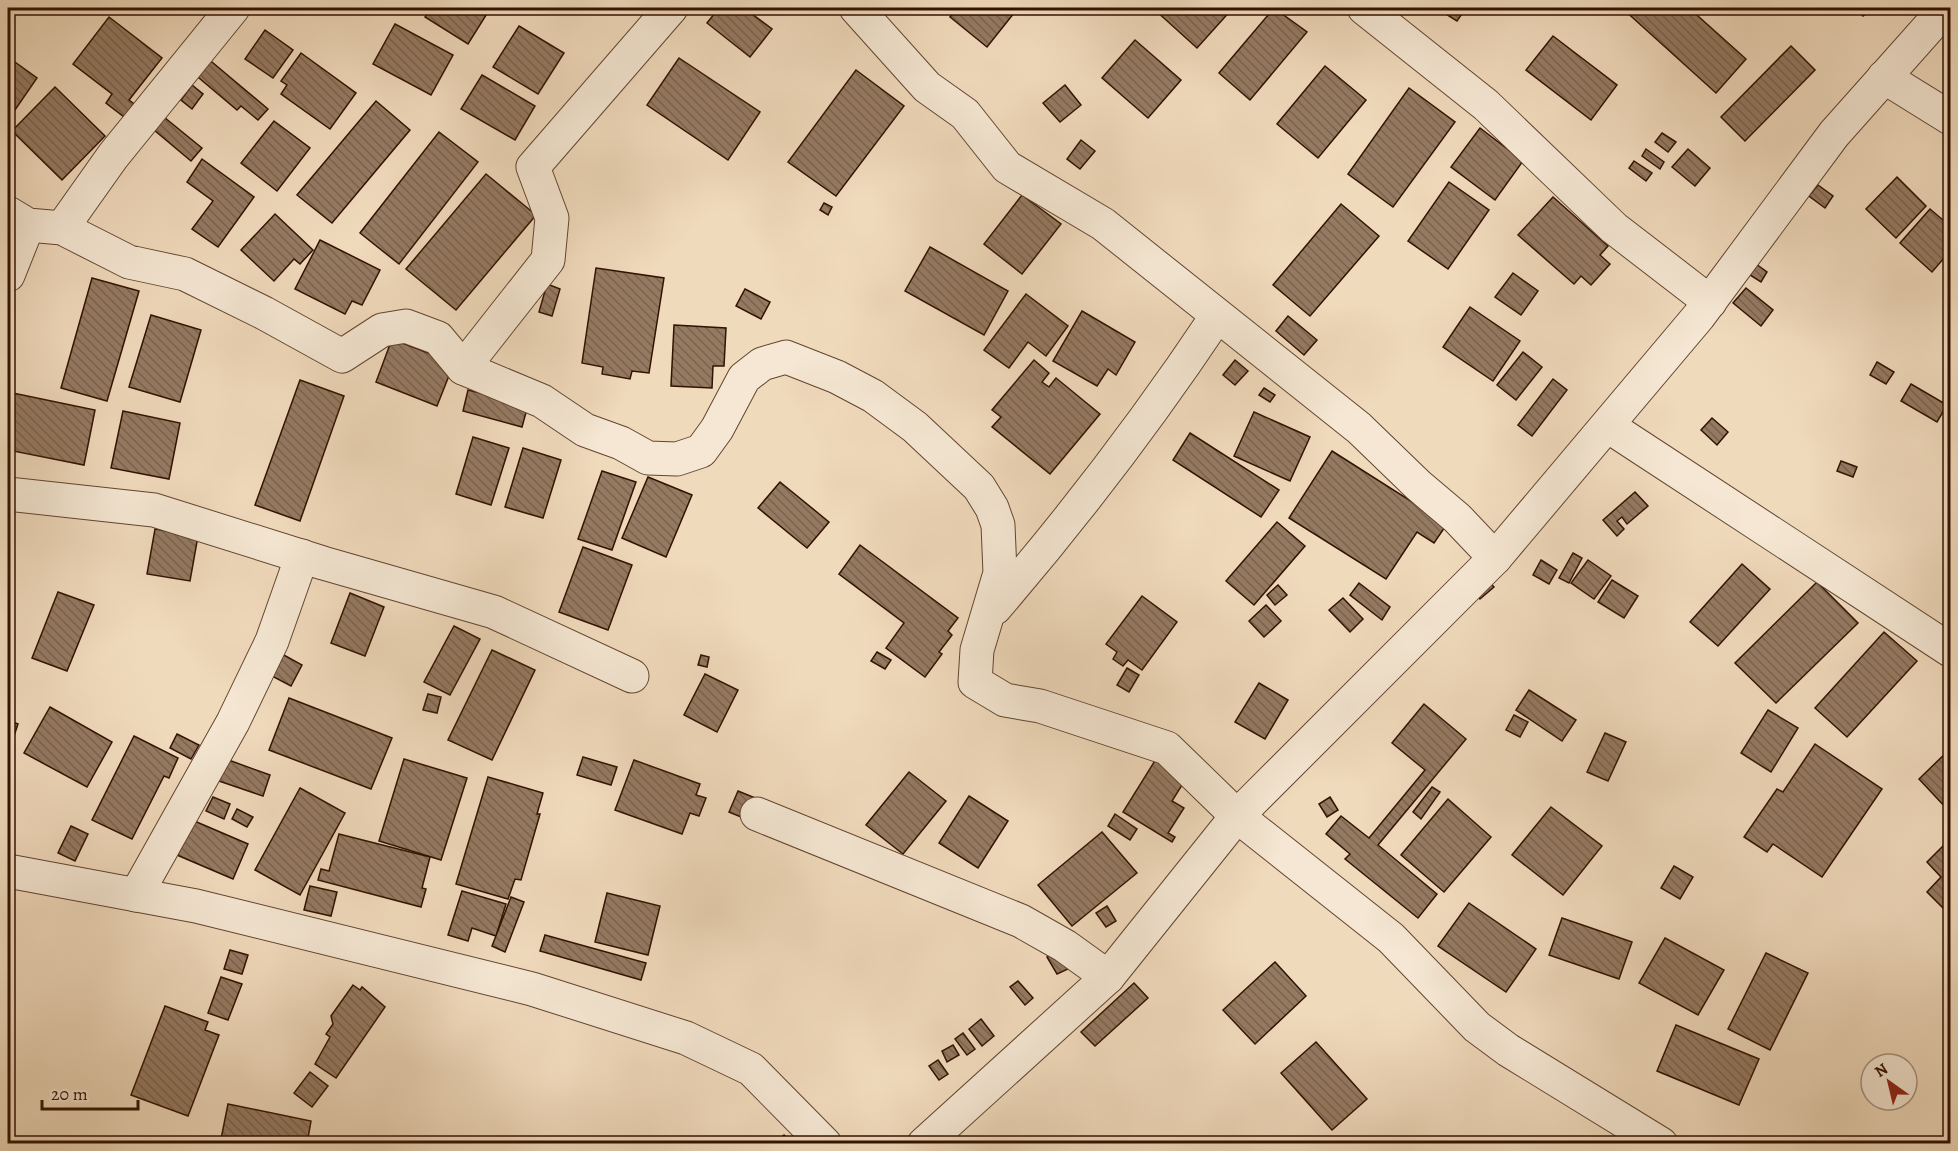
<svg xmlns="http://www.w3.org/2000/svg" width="1958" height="1151" viewBox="0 0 1958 1151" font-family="Alegreya,serif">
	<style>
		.building { fill: url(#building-back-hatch); stroke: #321201; stroke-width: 1.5 }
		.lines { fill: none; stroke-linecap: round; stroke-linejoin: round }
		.minor-casing { stroke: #624430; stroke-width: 35 }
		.minor { stroke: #f5e7d3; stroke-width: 33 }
	</style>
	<defs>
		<pattern id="building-back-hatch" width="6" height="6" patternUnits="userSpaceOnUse" patternTransform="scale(1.5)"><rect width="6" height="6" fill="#957a62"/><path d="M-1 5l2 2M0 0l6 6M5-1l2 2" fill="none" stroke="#7a634e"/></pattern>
	</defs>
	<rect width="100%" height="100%" fill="#f0dabc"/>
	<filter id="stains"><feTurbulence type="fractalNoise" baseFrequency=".00333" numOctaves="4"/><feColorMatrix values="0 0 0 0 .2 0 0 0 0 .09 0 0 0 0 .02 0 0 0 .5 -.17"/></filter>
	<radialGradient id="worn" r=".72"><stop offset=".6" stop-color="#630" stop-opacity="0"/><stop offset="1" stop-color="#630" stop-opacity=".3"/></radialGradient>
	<g class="building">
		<path d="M431 8H481L488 12 468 44 425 17Z"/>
		<path d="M719 8H744L772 29 750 57 707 23Z"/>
		<path d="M907 8H920L914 14Z"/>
		<path d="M957 8H1018L987 47 950 17Z"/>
		<path d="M1118 8H1131L1126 14Z"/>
		<path d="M1157 8H1233L1197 48 1155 10Z"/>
		<path d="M1274 8 1307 32 1250 100 1219 73Z"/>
		<path d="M1436 8H1466L1457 21Z"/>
		<path d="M1622 8H1689L1746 59 1716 93Z"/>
		<path d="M1856 8H1874L1863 16Z"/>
		<path d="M109 17 162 58 129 100 134 104 124 117 106 103 112 94 73 64Z"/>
		<path d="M395 24 453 55 431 95 373 64Z"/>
		<path d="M519 26 564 53 538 94 493 67Z"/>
		<path d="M265 30 293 50 273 78 245 59Z"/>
		<path d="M1553 36 1617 85 1591 120 1526 70Z"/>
		<path d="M1135 40 1181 80 1148 118 1102 78Z"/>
		<path d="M1791 46 1815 70 1745 141 1721 117Z"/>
		<path d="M301 53 356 93 330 129 281 94 287 85 281 81Z"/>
		<path d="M8 57 37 78 8 120Z"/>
		<path d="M206 57 268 109 258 120 241 106 237 110 193 73Z"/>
		<path d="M679 58 760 112 728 160 647 105Z"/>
		<path d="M1325 66 1366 100 1318 158 1277 124Z"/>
		<path d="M856 70 904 106 836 196 788 162Z"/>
		<path d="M482 75 535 106 515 140 461 109Z"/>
		<path d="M192 85 203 94 192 109 181 100Z"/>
		<path d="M1065 85 1081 105 1060 122 1043 103Z"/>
		<path d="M55 87 105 136 62 180 12 131Z"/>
		<path d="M1409 88 1455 122 1393 207 1348 174Z"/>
		<path d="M376 101 410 130 332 223 297 195Z"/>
		<path d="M159 113 202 148 191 161 148 125Z"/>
		<path d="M274 121 310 148 277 191 241 163Z"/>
		<path d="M1480 128 1523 161 1495 200 1451 167Z"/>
		<path d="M439 132 478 162 399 264 360 233Z"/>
		<path d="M1662 133 1676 142 1668 152 1655 142Z"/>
		<path d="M1081 140 1095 151 1080 169 1067 159Z"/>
		<path d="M1646 149 1664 162 1660 169 1642 156Z"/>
		<path d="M1688 149 1710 168 1695 186 1672 167Z"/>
		<path d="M202 159 254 197 218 247 192 229 213 201 187 182Z"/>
		<path d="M1634 161 1652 173 1646 181 1629 168Z"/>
		<path d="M486 174 536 215 456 310 406 269Z"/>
		<path d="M1897 177 1926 206 1896 238 1866 209Z"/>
		<path d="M1449 182 1489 210 1448 269 1408 241Z"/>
		<path d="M1818 185 1833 196 1825 208 1809 196Z"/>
		<path d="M1022 195 1061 224 1022 274 984 244Z"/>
		<path d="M1553 197 1608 246 1600 255 1610 264 1591 285 1581 276 1574 284 1518 235Z"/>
		<path d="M824 203 832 207 828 215 820 210Z"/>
		<path d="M1341 204 1379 236 1310 316 1273 285Z"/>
		<path d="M1930 209 1950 226V260L1949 262 1944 258 1932 272 1900 243Z"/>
		<path d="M275 214 313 250 300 264 294 259 274 281 241 250Z"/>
		<path d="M320 240 380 270 362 305 352 301 345 314 295 289Z"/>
		<path d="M930 247 1008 291 984 335 905 291Z"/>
		<path d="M1756 264 1767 272 1761 282 1750 275Z"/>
		<path d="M596 268 664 278 649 373 632 371 630 379 602 374 603 367 582 363Z"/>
		<path d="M1513 273 1538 291 1521 315 1495 297Z"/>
		<path d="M92 278 139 291 107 401 61 388Z"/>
		<path d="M547 284 560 289 552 316 539 312Z"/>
		<path d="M1746 288 1773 310 1761 326 1733 303Z"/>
		<path d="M745 289 770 302 761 319 736 306Z"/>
		<path d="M1026 294 1068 326 1046 356 1028 342 1009 368 984 350Z"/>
		<path d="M1470 307 1520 341 1493 381 1443 347Z"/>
		<path d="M1082 311 1135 342 1116 375 1108 369 1097 386 1053 361Z"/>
		<path d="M151 315 201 330 180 402 129 387Z"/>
		<path d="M1288 316 1317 340 1304 355 1276 331Z"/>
		<path d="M674 325 726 328 724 366H713L712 388 671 386Z"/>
		<path d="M392 339 454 363 437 406 376 382Z"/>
		<path d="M1523 352 1542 367 1516 400 1497 385Z"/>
		<path d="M1034 360 1049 373 1042 382 1049 387 1056 378 1100 414 1050 474 992 427 1001 417 992 410Z"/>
		<path d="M1235 360 1248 371 1235 385 1223 375Z"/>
		<path d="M1877 362 1894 372 1886 384 1870 375Z"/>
		<path d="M1553 379 1567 390 1532 436 1518 425Z"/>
		<path d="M300 380 344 396 300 521 255 505Z"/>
		<path d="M1911 384 1947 405 1937 422 1901 401Z"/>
		<path d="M1264 388 1275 395 1270 402 1259 395Z"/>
		<path d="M468 390 528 405 522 427 463 411Z"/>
		<path d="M8 392 95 410 84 465 8 450Z"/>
		<path d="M123 411 180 423 169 479 111 468Z"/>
		<path d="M1254 412 1310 437 1290 481 1234 456Z"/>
		<path d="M1712 418 1728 432 1717 445 1701 430Z"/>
		<path d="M1190 433 1279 490 1261 517 1173 460Z"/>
		<path d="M473 437 509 448 491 505 456 494Z"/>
		<path d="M523 448 561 460 543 518 505 507Z"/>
		<path d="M1332 451 1447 524 1434 543 1417 532 1386 579 1289 518Z"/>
		<path d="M1841 461 1857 467 1853 477 1837 471Z"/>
		<path d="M602 471 636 482 612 550 578 539Z"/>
		<path d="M648 477 692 495 666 557 622 538Z"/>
		<path d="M780 482 829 522 807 548 758 508Z"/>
		<path d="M1635 492 1648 506 1627 524 1622 517 1617 521 1624 529 1617 536 1603 520Z"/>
		<path d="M1277 522 1305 546 1254 605 1226 581Z"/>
		<path d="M155 529 198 536 190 581 147 574Z"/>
		<path d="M860 545 958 618 948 631 952 635 939 652 942 654 925 677 886 648 904 623 839 574Z"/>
		<path d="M583 547 632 565 608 630 559 612Z"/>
		<path d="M1573 553 1582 558 1569 583 1559 578Z"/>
		<path d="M1541 560 1557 570 1549 584 1533 575Z"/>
		<path d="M1588 560 1611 576 1594 599 1571 583Z"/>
		<path d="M1742 564 1770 589 1718 646 1690 622Z"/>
		<path d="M1612 580 1638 596 1624 618 1598 602Z"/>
		<path d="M1489 582 1494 587 1480 599 1475 593Z"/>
		<path d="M1817 582 1858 623 1776 703 1735 663Z"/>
		<path d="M1359 583 1390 607 1382 620 1350 595Z"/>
		<path d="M1278 585 1287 595 1275 605 1267 595Z"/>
		<path d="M58 592 94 605 67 671 32 658Z"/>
		<path d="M350 593 384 607 365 656 331 643Z"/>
		<path d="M1142 596 1177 622 1142 670 1128 660 1123 666 1113 659 1117 652 1106 644Z"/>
		<path d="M1343 598 1363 619 1350 632 1329 610Z"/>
		<path d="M1266 605 1281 621 1264 637 1249 621Z"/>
		<path d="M454 626 480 639 450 695 424 682Z"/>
		<path d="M1884 632 1917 661 1847 737 1815 708Z"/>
		<path d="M492 650 535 670 492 760 448 740Z"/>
		<path d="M877 652 891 660 885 669 871 661Z"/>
		<path d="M282 654 302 665 291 686 270 675Z"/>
		<path d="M701 655 709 657 707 667 698 665Z"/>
		<path d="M1127 668 1139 675 1129 692 1117 685Z"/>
		<path d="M705 674 738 690 717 732 684 715Z"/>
		<path d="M1259 683 1288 700 1265 739 1235 722Z"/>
		<path d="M1529 690 1576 720 1562 741 1516 710Z"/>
		<path d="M428 694 441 697 437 713 423 710Z"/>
		<path d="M289 698 392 738 371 789 269 750Z"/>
		<path d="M1424 704 1466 739 1378 845 1437 894 1418 918 1345 859 1350 854 1326 834 1341 816 1369 838 1425 770 1392 743Z"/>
		<path d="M50 707 112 742 87 787 24 753Z"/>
		<path d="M1768 710 1798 728 1771 772 1741 753Z"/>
		<path d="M1514 715 1528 722 1520 737 1506 730Z"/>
		<path d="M8 720 18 724 8 754Z"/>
		<path d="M1605 733 1626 742 1608 781 1587 772Z"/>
		<path d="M177 734 199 745 191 759 170 748Z"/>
		<path d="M134 736 178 758 169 778 164 776 132 839 92 820Z"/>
		<path d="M1815 744 1882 789 1822 877 1773 844 1767 852 1744 837 1777 789 1783 792Z"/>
		<path d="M1950 749V812L1919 779Z"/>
		<path d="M583 757 617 767 611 785 577 775Z"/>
		<path d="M223 758 270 775 263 796 216 780Z"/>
		<path d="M404 759 467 778 441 860 379 841Z"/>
		<path d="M1156 759 1187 777 1172 801 1184 808 1168 833 1175 837 1172 842 1123 812Z"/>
		<path d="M634 760 700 784 696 795 706 798 699 816 690 813 682 834 615 810Z"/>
		<path d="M909 772 946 801 903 854 866 825Z"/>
		<path d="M488 777 543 793 537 814H540L521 880 515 879 508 899 456 884Z"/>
		<path d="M1432 787 1440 792 1421 819 1413 812Z"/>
		<path d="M300 788 345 813 300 895 255 870Z"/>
		<path d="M738 791 755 798 746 819 729 812Z"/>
		<path d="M969 796 1008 821 978 868 939 843Z"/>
		<path d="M213 797 230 804 224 819 206 811Z"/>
		<path d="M1330 797 1338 810 1327 817 1319 804Z"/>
		<path d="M1448 799 1491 837 1444 892 1401 855Z"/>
		<path d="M1551 807 1602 846 1563 895 1512 855Z"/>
		<path d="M237 809 253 817 247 827 232 819Z"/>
		<path d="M1115 814 1137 829 1130 840 1108 826Z"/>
		<path d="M192 820 248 844 233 879 177 855Z"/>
		<path d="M71 826 88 834 75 861 58 853Z"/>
		<path d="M1102 832 1137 873 1072 926 1038 885Z"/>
		<path d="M339 834 430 857 422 888 426 889 421 907 318 880 321 869 329 871Z"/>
		<path d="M1950 839V912L1949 914 1927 892 1941 877 1927 862Z"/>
		<path d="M1674 866 1693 877 1680 899 1661 888Z"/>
		<path d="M310 886 337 892 331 916 304 910Z"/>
		<path d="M462 891 506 904 496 936 472 928 468 941 448 935Z"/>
		<path d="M607 893 660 906 648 955 595 942Z"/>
		<path d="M511 897 524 902 505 952 492 946Z"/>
		<path d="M1469 903 1536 949 1506 992 1438 946Z"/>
		<path d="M1107 906 1116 921 1106 927 1096 913Z"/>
		<path d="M1562 918 1632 942 1619 979 1549 955Z"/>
		<path d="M545 935 646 963 641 980 540 951Z"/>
		<path d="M1665 938 1724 970 1698 1015 1639 983Z"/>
		<path d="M230 950 248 955 242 974 224 969Z"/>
		<path d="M1059 951 1068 969 1057 974 1047 957Z"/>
		<path d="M1766 953 1808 973 1770 1050 1728 1029Z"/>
		<path d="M1275 962 1306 996 1255 1044 1223 1010Z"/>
		<path d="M221 977 242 984 228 1020 208 1013Z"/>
		<path d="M1018 981 1033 998 1025 1005 1010 987Z"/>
		<path d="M1134 983 1148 998 1095 1046 1081 1032Z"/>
		<path d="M353 985 360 990 362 987 385 1007 336 1078 315 1064 330 1037 326 1034 333 1024 331 1016Z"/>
		<path d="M165 1006 208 1022 205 1030 219 1035 188 1116 131 1095Z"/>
		<path d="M981 1019 994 1036 982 1046 969 1029Z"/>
		<path d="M1676 1025 1759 1059 1739 1105 1657 1071Z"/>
		<path d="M963 1033 975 1049 967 1055 955 1039Z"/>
		<path d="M1316 1042 1367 1099 1332 1130 1281 1073Z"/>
		<path d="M953 1045 959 1055 947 1062 942 1051Z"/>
		<path d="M938 1060 948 1074 939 1080 929 1066Z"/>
		<path d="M310 1072 328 1086 312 1107 294 1093Z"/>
		<path d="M228 1104 311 1121 307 1144H220Z"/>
		<path d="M784 1135 791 1144H774Z"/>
	</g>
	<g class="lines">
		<g class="minor-casing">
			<g id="minor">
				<path d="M856 8 927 87 965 114 1007 167 1103 224 1359 428 1418 485 1457 518 1495 558"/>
				<path d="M1364 8 1486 105 1614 228 1710 302"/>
				<path d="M1884 77 1950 118"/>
				<path d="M8 213 28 225 62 228 129 262 185 274 264 313 342 356 382 330 406 326 438 338 463 368 542 401 585 430 621 443 648 458 677 459 701 451 717 429 744 378 762 364 786 357 837 377 873 396 915 427 979 487 992 508 998 525 1000 573 977 650 975 682 1005 700 1040 706 1167 748 1237 816 1391 938 1477 1027 1508 1050 1661 1144"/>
				<path d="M62 228 113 156 233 8"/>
				<path d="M8 275 28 225"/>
				<path d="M463 368 548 260 552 218 533 167 671 8"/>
				<path d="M1608 426 1950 650"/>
				<path d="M8 494 154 510 323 563 494 612 632 676"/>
				<path d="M995 608C1075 515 1149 418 1217 316"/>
				<path d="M757 814 1021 921 1065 946 1108 977"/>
				<path d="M8 871 196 906 532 989 686 1038 751 1069 825 1144"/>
				<path d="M136 895 233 722 272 641 302 556"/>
				<path d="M924 1144 1108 977 1237 816 1495 558 1699 316 1834 134 1946 8"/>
			</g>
		</g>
		<use href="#minor" class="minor"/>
	</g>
	<rect width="1958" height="1151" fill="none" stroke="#f0dabc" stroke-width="30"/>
	<rect x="9" y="9" width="1940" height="1133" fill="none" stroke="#321201" stroke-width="3"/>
	<rect x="15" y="15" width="1928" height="1121" fill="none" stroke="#321201" stroke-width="1.5"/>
	<g transform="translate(1889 1082) rotate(326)"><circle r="28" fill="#f5e7d3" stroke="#a7927f" stroke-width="1.5"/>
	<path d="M0-4.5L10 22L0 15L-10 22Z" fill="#8f2418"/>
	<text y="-9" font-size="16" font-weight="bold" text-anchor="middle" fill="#321201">N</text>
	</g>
	<path d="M42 1100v9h96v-9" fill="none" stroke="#321201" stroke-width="3"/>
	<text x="51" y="1100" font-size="18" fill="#321201" stroke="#f5e7d3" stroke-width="4.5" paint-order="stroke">20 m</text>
	<rect width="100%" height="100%" filter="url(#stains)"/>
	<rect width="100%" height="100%" fill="url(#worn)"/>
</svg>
